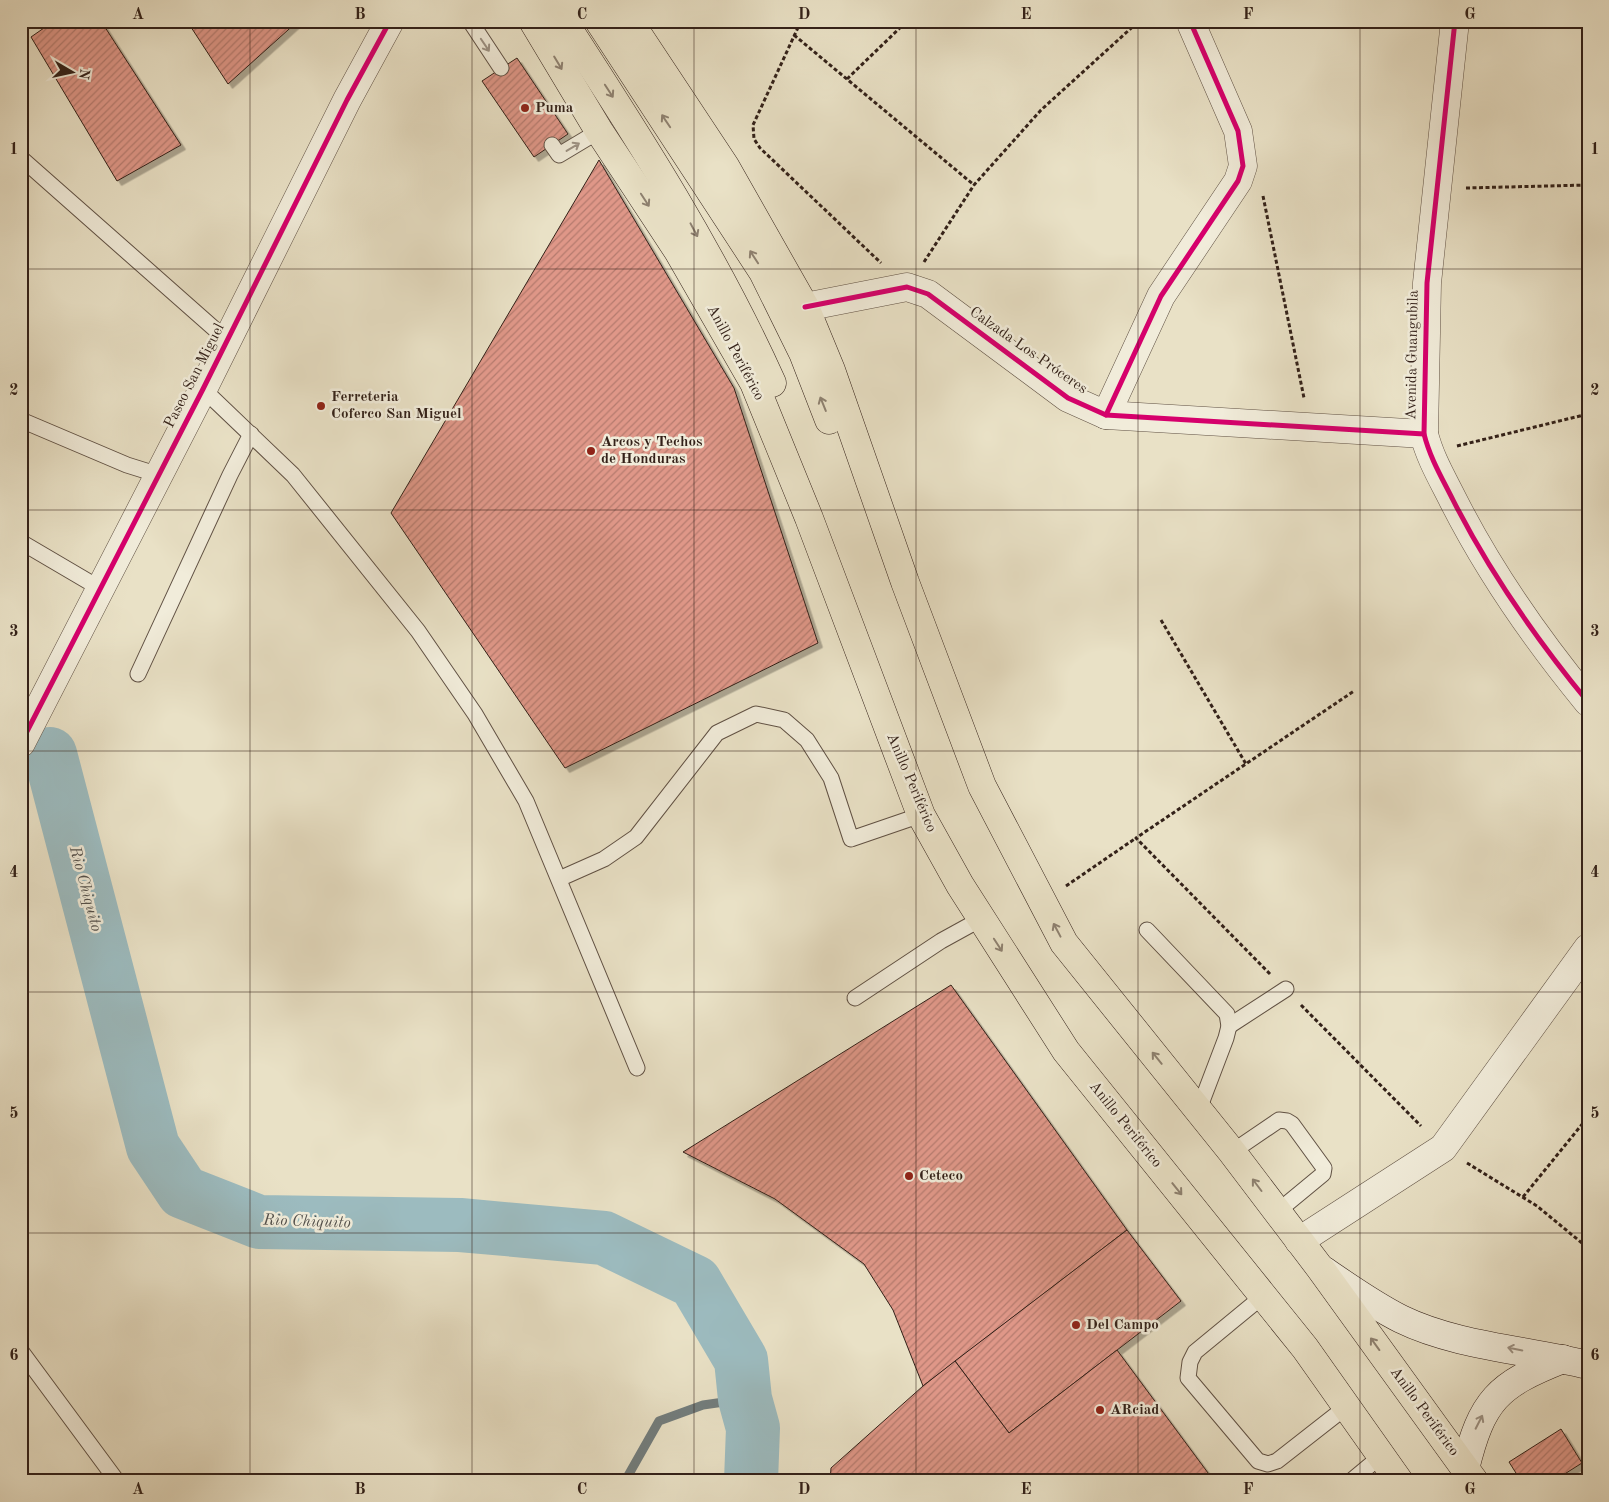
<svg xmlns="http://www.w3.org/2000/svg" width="1609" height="1502" viewBox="0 0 1609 1502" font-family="'Old Standard TT',serif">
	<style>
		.forest { fill: url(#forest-firs); stroke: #787155 }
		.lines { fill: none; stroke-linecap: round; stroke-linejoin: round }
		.stream { stroke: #727d7d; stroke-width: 9 }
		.river { stroke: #9cbbbf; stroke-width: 54 }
		.building { fill: url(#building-hatch); stroke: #332119; filter: url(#shadow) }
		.service-casing { stroke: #605144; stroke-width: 17 }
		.minor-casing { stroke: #605144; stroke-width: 29 }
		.tertiary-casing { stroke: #605144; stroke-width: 29 }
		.secondary-casing { stroke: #332119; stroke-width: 29 }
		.trunk-casing { stroke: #332119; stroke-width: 29 }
		.path { stroke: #332119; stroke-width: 3; stroke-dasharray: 4 2.5; stroke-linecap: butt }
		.service { stroke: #f1ecda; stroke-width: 15 }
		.minor { stroke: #f1ecda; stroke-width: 28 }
		.tertiary { stroke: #f1ecda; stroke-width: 28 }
		.secondary { stroke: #f1ecda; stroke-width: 28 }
		.trunk { stroke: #e9e1c6; stroke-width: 28 }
		.cycleway-casing { stroke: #f1ecda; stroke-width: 8 }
		.cycleway { stroke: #d6006c; stroke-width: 5 }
		.oneway { stroke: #9c9183 }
		.oneway2 { stroke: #8e8170 }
		.grid { fill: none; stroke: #332119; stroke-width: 1; stroke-opacity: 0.55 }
		.poi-dot { fill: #8f2418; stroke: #f1ecda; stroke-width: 2 }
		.labels { text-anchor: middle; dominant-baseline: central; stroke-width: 5; stroke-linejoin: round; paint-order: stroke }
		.poi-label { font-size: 15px; font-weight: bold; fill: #332119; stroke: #f1ecda; text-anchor: start }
		.street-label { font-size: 15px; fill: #332119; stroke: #f1ecda }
		.water-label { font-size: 16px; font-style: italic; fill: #524f4b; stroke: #f1ecda }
		.neatline { fill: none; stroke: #332119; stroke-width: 2 }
		.grid-label { font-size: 16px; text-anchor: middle; font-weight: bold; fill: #332119 }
	</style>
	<defs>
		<pattern id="forest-firs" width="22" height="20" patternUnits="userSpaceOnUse" patternTransform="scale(1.25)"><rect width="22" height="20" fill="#bcc191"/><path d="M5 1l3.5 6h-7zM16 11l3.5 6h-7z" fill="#999c76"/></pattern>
		<pattern id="building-hatch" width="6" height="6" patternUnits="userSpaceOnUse" patternTransform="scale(1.25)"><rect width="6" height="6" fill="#df9788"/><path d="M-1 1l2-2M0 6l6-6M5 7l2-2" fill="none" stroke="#b57b6e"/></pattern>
		<filter id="shadow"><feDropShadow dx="4.5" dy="4.5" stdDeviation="0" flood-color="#0004"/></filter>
	</defs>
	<rect width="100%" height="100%" fill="#e9e1c6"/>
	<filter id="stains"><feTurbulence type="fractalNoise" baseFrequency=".004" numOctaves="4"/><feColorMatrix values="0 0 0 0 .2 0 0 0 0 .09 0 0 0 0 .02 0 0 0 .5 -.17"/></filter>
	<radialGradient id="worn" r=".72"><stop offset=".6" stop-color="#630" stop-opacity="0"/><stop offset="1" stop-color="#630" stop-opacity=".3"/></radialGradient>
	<path class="forest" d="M21 602 24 606 25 699 21 701Z"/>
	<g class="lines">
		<path class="stream" d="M625 1481 659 1421 703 1405 745 1399"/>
		<path class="river" d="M50 754 153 1147 183 1192 259 1222 460 1225 604 1238 695 1282 741 1360 745 1399 753 1428 751 1481"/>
	</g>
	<g class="building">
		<path d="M54 21H101L181 145 117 181 31 37Z"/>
		<path d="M187 21H298L228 84Z"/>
		<path d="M517 58 568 134 534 157 482 81Z"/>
		<path d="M599 160 734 388 818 643 565 768 391 513Z"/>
		<path d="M951 985 1127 1230 923 1386 893 1310 864 1264 775 1199 683 1152Z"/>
		<path d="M1127 1230 1181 1301 1009 1433 955 1361Z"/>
		<path d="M1117 1350 1214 1481H830L831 1468 923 1386 955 1361 1009 1433Z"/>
		<path d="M1561 1429 1582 1463 1563 1475 1566 1481H1521L1509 1462Z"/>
	</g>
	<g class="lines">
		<g class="service-casing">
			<g id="service">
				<path d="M470 21 501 68"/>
				<path d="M552 145 559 155 599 131"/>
				<path d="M21 158 227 340"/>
				<path d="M203 389 293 475 418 631 475 714 526 801 637 1068"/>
				<path d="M21 420 127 465 159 475"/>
				<path d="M21 542 101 589"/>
				<path d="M138 674 230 475 251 434"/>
				<path d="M559 879 604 859 636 837 717 733 756 714 784 720 807 740 831 778 851 839 921 815"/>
				<path d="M1147 930 1227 1014 1229 1026 1226 1038 1199 1109"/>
				<path d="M855 998 941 941 981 919"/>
				<path d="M1229 1026 1286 989"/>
				<path d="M1232 1152 1279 1120 1287 1121 1292 1124 1324 1168 1323 1174 1277 1212"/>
				<path d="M1263 1296 1195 1352 1190 1362 1188 1378 1258 1461 1268 1464 1277 1461 1346 1407"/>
				<path d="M21 1351 117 1481"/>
				<path d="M1351 1481 1381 1456"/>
			</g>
		</g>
		<g class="minor-casing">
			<g id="minor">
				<path d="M1455 21 1427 283 1424 434C1430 458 1442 478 1453 500 1489 571 1537 640 1588 702"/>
				<path d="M805 307 907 287 928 294 1068 398 1106 415 1424 434"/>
				<path d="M1106 415 1161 296 1238 181 1243 166 1238 131 1190 21"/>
				<path d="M1299 1241 1443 1148 1588 948"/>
			</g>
		</g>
		<g class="tertiary-casing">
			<path id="tertiary" d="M21 743 203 389 347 100 390 21"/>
		</g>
		<g class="secondary-casing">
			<g id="secondary">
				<path d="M1323 1270C1348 1287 1373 1305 1401 1319 1456 1346 1528 1350 1588 1365"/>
				<path d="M1465 1469C1482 1400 1497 1385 1563 1359"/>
			</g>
		</g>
		<g class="trunk-casing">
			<g id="trunk">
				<path d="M533 21 599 131 678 251 754 383 809 518 921 815 960 885 1066 1051 1305 1348 1399 1481"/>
				<path d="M563 21C639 138 715 256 772 383"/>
				<path d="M599 21 763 272 803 353 829 420"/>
				<path d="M629 21 725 166 805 307 831 370 905 582 982 786 1064 943 1232 1152 1320 1268 1474 1481"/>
			</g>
		</g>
		<g class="path">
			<path d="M801 21 753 125 754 139 760 148 881 263"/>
			<path d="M794 35 974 185"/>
			<path d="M847 79 907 21"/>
			<path d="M1466 188 1588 185"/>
			<path d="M1263 196 1304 398"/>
			<path d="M924 262 974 185 1041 110 1139 21"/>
			<path d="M1457 446 1588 414"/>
			<path d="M1161 620 1246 764"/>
			<path d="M1066 886 1136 838"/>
			<path d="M1270 974 1136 838 1354 691"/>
			<path d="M1301 1005 1421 1126"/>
			<path d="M1467 1163 1537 1206 1588 1248"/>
			<path d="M1523 1197 1588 1117"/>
		</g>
		<use href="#service" class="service"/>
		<use href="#minor" class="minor"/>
		<use href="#tertiary" class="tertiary"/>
		<use href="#secondary" class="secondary"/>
		<use href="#trunk" class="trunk"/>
		<g class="cycleway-casing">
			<g id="cycleway">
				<path d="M1455 21 1427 283 1424 434C1430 458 1442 478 1453 500 1489 571 1537 640 1588 702"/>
				<path d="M805 307 907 287 928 294 1068 398 1106 415 1424 434"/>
				<path d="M1106 415 1161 296 1238 181 1243 166 1238 131 1190 21"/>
				<path d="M21 743 203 389 347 100 390 21"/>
			</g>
		</g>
		<use href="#cycleway" class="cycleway"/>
	</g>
	<defs><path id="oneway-shaft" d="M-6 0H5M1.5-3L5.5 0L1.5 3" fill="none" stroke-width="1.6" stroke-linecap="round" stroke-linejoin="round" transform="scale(1.25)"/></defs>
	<g class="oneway">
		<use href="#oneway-shaft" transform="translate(485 45) rotate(56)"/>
		<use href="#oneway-shaft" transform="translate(573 147) rotate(-31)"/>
		<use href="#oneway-shaft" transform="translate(1515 1349) rotate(-169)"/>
		<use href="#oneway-shaft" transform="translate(1479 1422) rotate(-63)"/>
	</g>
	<g class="oneway2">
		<use href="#oneway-shaft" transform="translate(558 63) rotate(59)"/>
		<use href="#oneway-shaft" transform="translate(609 91) rotate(57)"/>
		<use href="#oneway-shaft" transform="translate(666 121) rotate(-124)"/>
		<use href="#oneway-shaft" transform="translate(645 200) rotate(57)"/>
		<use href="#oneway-shaft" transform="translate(694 230) rotate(62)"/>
		<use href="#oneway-shaft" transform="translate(754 257) rotate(-123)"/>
		<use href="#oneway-shaft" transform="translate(823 404) rotate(-112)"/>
		<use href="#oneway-shaft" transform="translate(1057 930) rotate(-118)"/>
		<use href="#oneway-shaft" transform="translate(998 945) rotate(57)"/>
		<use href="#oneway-shaft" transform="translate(1157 1058) rotate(-129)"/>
		<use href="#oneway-shaft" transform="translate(1257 1185) rotate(-127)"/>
		<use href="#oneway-shaft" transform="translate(1177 1189) rotate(51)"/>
		<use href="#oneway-shaft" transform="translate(1375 1344) rotate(-126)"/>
	</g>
	<path class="grid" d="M250 21V1481M472 21V1481M694 21V1481M916 21V1481M1138 21V1481M1360 21V1481M21 269H1588M21 510H1588M21 751H1588M21 992H1588M21 1233H1588"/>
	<g class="poi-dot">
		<circle cx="525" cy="108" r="5"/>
		<circle cx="321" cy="406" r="5"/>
		<circle cx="591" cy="451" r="5"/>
		<circle cx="909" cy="1176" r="5"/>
		<circle cx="1076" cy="1325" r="5"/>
		<circle cx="1100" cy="1410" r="5"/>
	</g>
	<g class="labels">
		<g class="poi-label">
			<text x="535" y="108">Puma</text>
			<text x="331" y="397">Ferreteria<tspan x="331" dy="17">Coferco San Miguel</tspan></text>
			<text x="601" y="442">Arcos y Techos<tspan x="601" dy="17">de Honduras</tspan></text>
			<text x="919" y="1176">Ceteco</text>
			<text x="1086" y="1325">Del Campo</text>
			<text x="1110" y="1410">ARciad</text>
		</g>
		<g class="street-label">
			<text transform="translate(1028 351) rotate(35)">Calzada Los Próceres</text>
			<text transform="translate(735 353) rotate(62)">Anillo Periférico</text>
			<text transform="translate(1413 355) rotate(-89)">Avenida Guangubila</text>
			<text transform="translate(195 376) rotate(-63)">Paseo San Miguel</text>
			<text transform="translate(911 783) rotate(67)">Anillo Periférico</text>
			<text transform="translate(1125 1125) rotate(51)">Anillo Periférico</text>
			<text transform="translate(1424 1412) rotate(54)">Anillo Periférico</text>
		</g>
		<g class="water-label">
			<text transform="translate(85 889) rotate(75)">Rio Chiquito</text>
			<text transform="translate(307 1222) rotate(2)">Rio Chiquito</text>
		</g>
	</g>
	<rect width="1609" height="1502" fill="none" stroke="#e9e1c6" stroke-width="55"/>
	<g transform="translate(72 72) rotate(99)" stroke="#f1ecda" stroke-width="4" paint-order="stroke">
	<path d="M0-4L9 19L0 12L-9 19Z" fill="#332119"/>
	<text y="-8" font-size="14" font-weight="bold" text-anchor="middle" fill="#332119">N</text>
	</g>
	<rect x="28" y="28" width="1554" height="1446" class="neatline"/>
	<g class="grid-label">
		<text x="138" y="19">A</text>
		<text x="360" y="19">B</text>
		<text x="582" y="19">C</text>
		<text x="804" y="19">D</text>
		<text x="1026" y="19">E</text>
		<text x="1248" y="19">F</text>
		<text x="1470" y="19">G</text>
		<text x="14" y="154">1</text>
		<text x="1595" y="154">1</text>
		<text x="14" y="395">2</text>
		<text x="1595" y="395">2</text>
		<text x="14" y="636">3</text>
		<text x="1595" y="636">3</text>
		<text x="14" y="877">4</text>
		<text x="1595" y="877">4</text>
		<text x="14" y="1118">5</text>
		<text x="1595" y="1118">5</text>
		<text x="14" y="1360">6</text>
		<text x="1595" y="1360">6</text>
		<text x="138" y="1494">A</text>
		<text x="360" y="1494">B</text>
		<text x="582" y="1494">C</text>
		<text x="804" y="1494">D</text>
		<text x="1026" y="1494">E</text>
		<text x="1248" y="1494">F</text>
		<text x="1470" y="1494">G</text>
	</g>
	<rect width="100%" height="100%" filter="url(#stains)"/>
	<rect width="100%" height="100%" fill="url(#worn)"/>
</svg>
